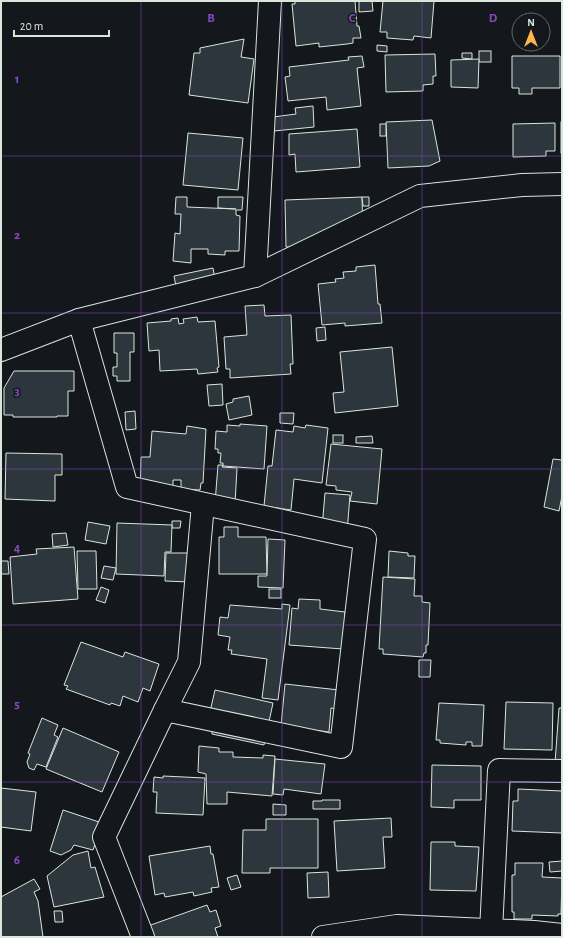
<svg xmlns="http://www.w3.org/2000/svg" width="563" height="938" viewBox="0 0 563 938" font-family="'Alegreya Sans',sans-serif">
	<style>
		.building { fill: #2c363c; stroke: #d8e6dc }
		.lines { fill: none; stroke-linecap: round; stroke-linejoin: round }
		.minor-casing { stroke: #d8e6dc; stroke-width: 24 }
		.minor { stroke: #14181c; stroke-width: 22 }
		.grid { fill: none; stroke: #8948c3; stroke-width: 1; stroke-opacity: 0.55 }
		.grid-label { font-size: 13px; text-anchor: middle; font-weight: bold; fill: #8948c3; stroke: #14181c; stroke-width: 3; stroke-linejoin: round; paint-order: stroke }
	</style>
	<rect width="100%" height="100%" fill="#14181c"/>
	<g class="building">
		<path d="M295 1H355L357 26H359L361 38H353V43L347 44 319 47V43L296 46 292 4H295Z"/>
		<path d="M359 1H372L373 11 359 12Z"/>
		<path d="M383 1H434L431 38 414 36 413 40 387 38V32H380Z"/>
		<path d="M244 39 241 57 254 59 248 103 189 95 194 53H200V48Z"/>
		<path d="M377 45 387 46V52L377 51Z"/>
		<rect x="479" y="51" width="12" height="11"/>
		<path d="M462 53H472V59L462 58Z"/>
		<path d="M435 54 436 76H433V84L423 85V91L386 92 385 55Z"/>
		<path d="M362 56 364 67 357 68 361 106 327 110 326 97 288 101 285 77 290 76 289 67 349 60 348 57Z"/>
		<path d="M512 56H560V88H532V94H519V88H512Z"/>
		<path d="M479 59 478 88 451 87V60Z"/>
		<path d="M313 106 314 127 274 131 273 117 296 114 295 108Z"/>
		<path d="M432 120 440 161 429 166 388 168 386 122Z"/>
		<rect x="561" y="122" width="1" height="31"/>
		<path d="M555 123V151H546V156L513 157V124Z"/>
		<rect x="380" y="124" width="6" height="12"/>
		<path d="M357 129 360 167 296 172 295 154 289 155V134Z"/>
		<path d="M188 133 243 138 238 190 183 185Z"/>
		<path d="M176 197H187V207L236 209 218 208V197H243L242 210H236V215L240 216 239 251H225V255L208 254V249H191V263L173 261 175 233 180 234 181 214H175Z"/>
		<path d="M362 197 363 236 343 237 304 247H286L285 200Z"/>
		<path d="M362 197H369V206H363Z"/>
		<path d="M375 265 378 304H380L382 323 345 326V323L322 325 318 284 336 282 335 279 344 278 343 272 356 271V267Z"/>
		<path d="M213 268 217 290 178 297 174 276Z"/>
		<path d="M264 305 265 316 291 315 293 364H290L291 374 230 378V369H226L224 337 247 335 245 306Z"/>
		<path d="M197 317 198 322 215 321 219 367 217 368 218 372 198 374 197 369 160 371 159 350 149 351 147 323 171 321V319L178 318 179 324 184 323 183 319Z"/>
		<path d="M325 327 326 340 317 341 316 328Z"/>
		<path d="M114 333H134V352H130V381H117V376H113V367H117V353H114Z"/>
		<path d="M392 347 398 406 335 413 333 393 344 392 340 352Z"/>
		<path d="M14 371H74V391H68V416H57V417H13V415H4V388Z"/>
		<path d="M222 384 223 405 209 406 207 385Z"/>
		<path d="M249 396 252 415 229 420 226 404 233 402V399Z"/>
		<path d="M135 411 136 429 126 430 125 412Z"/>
		<path d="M280 413H294L293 424 280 423Z"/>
		<path d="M240 424 267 426 264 469 223 466V463H220L221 453H218V449H215L216 431 227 432V425L240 426Z"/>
		<path d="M306 425 328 428 322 483 294 479 291 510 264 506 268 466H272L276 430 293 432 294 426 305 428Z"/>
		<path d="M187 426 206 429 203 483H201L200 490 181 489V480H173V501L140 499 141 457H150L152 431 186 434Z"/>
		<rect x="333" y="435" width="10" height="8"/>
		<path d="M372 436 373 443H356V437Z"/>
		<path d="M331 444 382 449 377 504 350 501 352 492 336 490V486L326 485Z"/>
		<path d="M6 453 62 454V475H55V501L5 499Z"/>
		<path d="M553 459 562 460V496L559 511 544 507Z"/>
		<path d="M218 465H223L222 467 237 468 235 504 215 503Z"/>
		<path d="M325 493 350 495 347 533 322 528Z"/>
		<path d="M172 521H181L180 528H172Z"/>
		<path d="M88 522 110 526 106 544 85 540Z"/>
		<path d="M117 523 172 525 171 552H165L164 576 116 574Z"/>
		<path d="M224 527H238V537H266L267 574H219V537H224Z"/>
		<path d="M66 533 68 545 53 547 52 534Z"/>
		<path d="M268 539 285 540 283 588 258 587V576H267Z"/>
		<path d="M74 547 78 599 13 604 10 557 37 554 36 549Z"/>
		<path d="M77 551H96L97 589H78Z"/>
		<path d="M389 551 408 553V556H415L414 578 388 577Z"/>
		<path d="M166 553H191L190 582 165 581Z"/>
		<path d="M1 561H8L9 574H1Z"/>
		<path d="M104 566 116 568 113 580 101 578Z"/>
		<path d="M383 577 415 579 414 596H422V602L430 603 428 645H426V653H424L423 657 383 654V649H379Z"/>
		<path d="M101 587 109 590 105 603 96 600Z"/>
		<rect x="269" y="589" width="12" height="9"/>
		<path d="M299 599 320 600V609L345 612 343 649 289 645 292 608 298 609Z"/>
		<path d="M282 604 290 605 278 700 262 698 267 659 231 654 232 650H228L230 637 218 635 220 617 228 618 230 605 282 609Z"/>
		<path d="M81 642 123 657 125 652 159 664 150 691 143 688 138 702 123 696 120 706 111 703 110 705 66 689 68 686 64 685Z"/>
		<path d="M419 660H431L430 677H419Z"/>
		<path d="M285 684 339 690 338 709 331 708 329 732 281 726Z"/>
		<path d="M215 690 273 703 264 745 212 734V731L206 729Z"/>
		<path d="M506 702 553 703 552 750 504 749Z"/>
		<path d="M439 703 484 705 482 746H472V742H466V745L440 743V740H436Z"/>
		<path d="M559 708H562V763H555Z"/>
		<path d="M42 718 58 725 54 735 58 737 46 767 37 764 34 770 29 768 27 762 30 754 28 753Z"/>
		<path d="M63 728 119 752 102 792 46 769Z"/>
		<path d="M199 746 219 748V752H233V757L263 758V755L275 756 272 796 227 792V804H207L206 774 198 772Z"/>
		<path d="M275 759 325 764 321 794 284 789 283 795 273 794Z"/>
		<path d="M432 765 481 766V800H454V808L431 807Z"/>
		<path d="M163 776 205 778 203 815 156 813 157 792H153L154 777 163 778Z"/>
		<path d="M1 788 36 792 31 831 1 827Z"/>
		<path d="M518 789 562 791V833L512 831 513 801H518Z"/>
		<path d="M322 800H340V809H313V801H322Z"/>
		<path d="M273 804 286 805V815H273Z"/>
		<path d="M63 810 102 823 93 850 74 845 71 850 61 855 50 851Z"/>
		<path d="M391 818 392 837H383L385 868 337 871 334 821Z"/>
		<path d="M266 819H318V868H270V873H242L243 830H266Z"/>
		<path d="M431 842H455V846L479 847 476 891 430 890Z"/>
		<path d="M210 846 211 854H213L219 887 211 888 212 892 194 896 193 892 165 897 164 893 155 895 149 856Z"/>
		<path d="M88 851 91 868 95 867 104 897 54 907 47 876 73 855Z"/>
		<path d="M562 861V871L550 872 549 862Z"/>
		<path d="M515 863H543L542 877 562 878 561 914H558V916L532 915V919H514V912H512V875H515Z"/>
		<path d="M328 872 329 897 308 898 307 873Z"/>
		<path d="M237 875 241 887 231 890 227 878Z"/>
		<path d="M34 879 40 889 34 892 38 901 43 937H1V897Z"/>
		<path d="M207 905 210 912 216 910 221 926 215 928 218 937H151L148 926Z"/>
		<path d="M54 911H62L63 922H55Z"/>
	</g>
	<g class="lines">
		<g class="minor-casing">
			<g id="minor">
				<path d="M255 276 270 1"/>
				<path d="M79 320 127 487 365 539 341 747 165 710 104 837 143 937"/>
				<path d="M1 350 79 320 255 276 420 196 522 185 562 184"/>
				<path d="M165 710 189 662 203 504"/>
				<path d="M491 931 499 770 562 771"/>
				<path d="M323 937 397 926 534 932 562 935"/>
			</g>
		</g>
		<use href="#minor" class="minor"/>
	</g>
	<path class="grid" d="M141 1V937M282 1V937M422 1V937M1 156H562M1 313H562M1 469H562M1 625H562M1 782H562"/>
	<g class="grid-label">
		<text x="211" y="22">B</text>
		<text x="352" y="22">C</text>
		<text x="493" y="22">D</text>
		<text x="17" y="83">1</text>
		<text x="17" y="239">2</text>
		<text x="17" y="395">3</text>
		<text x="17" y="552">4</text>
		<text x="17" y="708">5</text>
		<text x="17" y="864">6</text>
	</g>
	<rect width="563" height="938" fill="none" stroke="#d8e6dc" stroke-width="4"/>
	<g transform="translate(531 32)"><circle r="19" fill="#14181c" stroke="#626a69"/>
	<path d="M0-3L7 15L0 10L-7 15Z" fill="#ffb74d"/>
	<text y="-6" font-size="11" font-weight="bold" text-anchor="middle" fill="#d8e6dc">N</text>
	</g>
	<path d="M14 30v6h95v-6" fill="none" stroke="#d8e6dc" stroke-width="2"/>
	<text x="20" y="30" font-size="12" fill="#d8e6dc" stroke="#14181c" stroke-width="3" paint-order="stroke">20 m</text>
</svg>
